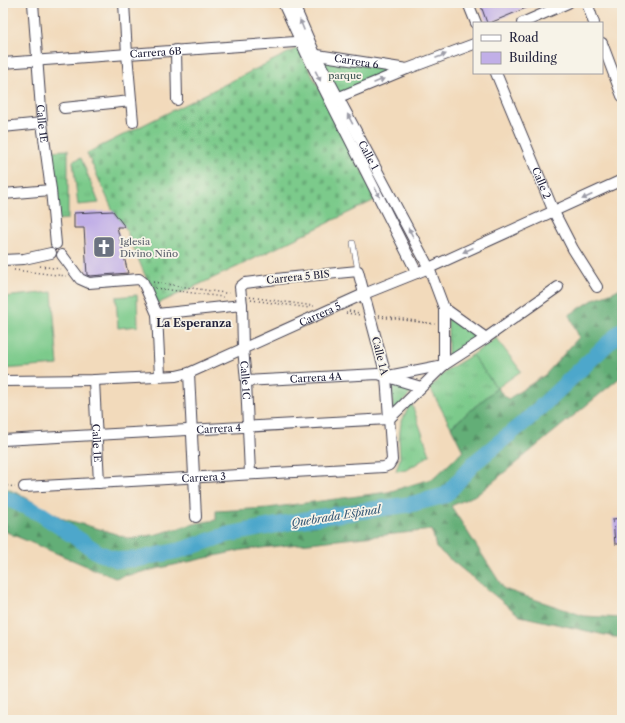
<svg xmlns="http://www.w3.org/2000/svg" width="625" height="723" viewBox="0 0 625 723" font-family="'Libre Caslon Text',serif">
	<style>
		.grass { fill: url(#grass-tufts); stroke: #4e7663 }
		.forest { fill: url(#forest-firs); stroke: #436859 }
		.cemetery { fill: url(#cemetery-stones); stroke: #4e7663 }
		.garden { fill: #7bca8b; stroke: #4e7663 }
		.lines { fill: none; stroke-linecap: round; stroke-linejoin: round }
		.river { stroke: #4ea7cb; stroke-width: 16 }
		.building { fill: #c1afe7 }
		.lane-casing { stroke: #413e4e; stroke-width: 6 }
		.street-casing { stroke: #413e4e; stroke-width: 12 }
		.path { stroke: #413e4e; stroke-width: 1.5; stroke-dasharray: 1 3; stroke-linecap: butt }
		.lane { stroke: #fff; stroke-width: 5 }
		.street { stroke: #fff; stroke-width: 10 }
		.oneway { fill: #9c9ca7 }
		.labels { text-anchor: middle; dominant-baseline: central; stroke-width: 3.5; stroke-linejoin: round; paint-order: stroke }
		.street-label { font-size: 10px; fill: #22223b; stroke: #f7f3e8 }
		.park-label { font-size: 10px; fill: #3d5453; stroke: #f7f3e8 }
		.worship-label { font-size: 10px; fill: #5b616d; stroke: #f7f3e8; text-anchor: start }
		.neighbourhood-label { font-size: 11px; font-weight: bold; fill: #22223b; stroke: #f7f3e8 }
		.water-label { font-size: 11px; font-style: italic; fill: #345775; stroke: #f7f3e8 }
	</style>
	<defs>
		<pattern id="grass-tufts" width="24" height="20" patternUnits="userSpaceOnUse"><rect width="24" height="20" fill="#7bca8b"/><path d="M3 7l-1-3M5 7V3M7 7l1-3M15 17l-1-3M17 17v-4M19 17l1-3" fill="none" stroke="#6aad79"/></pattern>
		<pattern id="forest-firs" width="22" height="20" patternUnits="userSpaceOnUse"><rect width="22" height="20" fill="#64ae77"/><path d="M5 1l3.5 6h-7zM16 11l3.5 6h-7z" fill="#528d63"/></pattern>
		<pattern id="cemetery-stones" width="16" height="16" patternUnits="userSpaceOnUse"><rect width="16" height="16" fill="#7bca8b"/><path d="M2 7V4a2 2 0 0 1 4 0v3zM10 15v-3a2 2 0 0 1 4 0v3z" fill="#6aad79"/></pattern>
	</defs>
	<rect width="100%" height="100%" fill="#f7f3e8"/>
	<filter id="ink" filterUnits="userSpaceOnUse"><feTurbulence type="fractalNoise" baseFrequency=".025" numOctaves="2"/><feDisplacementMap in="SourceGraphic" scale="8" xChannelSelector="R" yChannelSelector="G"/><feConvolveMatrix kernelMatrix="1 2 1 2 8 2 1 2 1" color-interpolation-filters="sRGB"/></filter>
	<filter id="wash" filterUnits="userSpaceOnUse"><feTurbulence type="fractalNoise" baseFrequency=".012" numOctaves="4" result="noise"/><feDisplacementMap in="SourceGraphic" scale="16" xChannelSelector="R" yChannelSelector="G"/><feGaussianBlur stdDeviation="0.9" result="paint"/><feColorMatrix in="noise" values="0 0 0 0 0 0 0 0 0 0 0 0 0 0 0 0 0 1.4 0 .05"/><feComposite in="paint" operator="in"/></filter>
	<g filter="url(#wash)">
		<rect width="100%" height="100%" fill="#f2dabb"/>
		<g class="grass">
			<path d="M318 54 397 70 338 94Z"/>
			<path d="M68 150V219L55 220 47 151Z"/>
			<path d="M81 158 99 203 78 205 73 161Z"/>
			<path d="M448 315 481 338 448 356Z"/>
			<path d="M472 355 497 388 451 427 430 388 447 370Z"/>
			<path d="M392 381 416 388 393 412Z"/>
			<path d="M411 402 430 455 407 470 396 471 400 458 399 439 401 423Z"/>
		</g>
		<path class="forest" d="M622 287V376L478 494 451 506 504 589 584 616 622 618V637H614L520 616 436 548 432 530 242 550 115 578 13 535 3 530V487L19 494 64 519 107 531 130 539 157 534 198 523 216 520V511L268 508 388 492 434 478 463 451 451 427 497 388 508 399 545 375 579 337 569 315 596 298 613 292Z"/>
		<path class="cemetery" d="M298 48 377 199 239 266 157 304 125 227 113 211 87 153Z"/>
		<g class="garden">
			<path d="M52 292 58 365 3 369V297Z"/>
			<path d="M137 295 138 326 118 328 116 297Z"/>
			<path d="M496 338 521 371 497 388 472 355Z"/>
		</g>
		<g class="lines">
			<path class="river" d="M3 498 13 501 41 514 99 553 118 560 139 559 181 550 226 535 312 518 412 504 446 495 474 463 528 419 622 330"/>
		</g>
		<g id="blocks">
			<g class="building">
				<path d="M480 3H538L490 23H487Z"/>
				<path d="M113 211 125 227H117L128 273 90 276 87 275 84 228H74V213Z"/>
				<path d="M622 518V544H615L613 519Z"/>
			</g>
		</g>
	</g>
	<g filter="url(#ink)">
		<use href="#blocks" fill-opacity="0" stroke="#413e4e" stroke-width="1"/>
		<g class="lines">
			<g class="lane-casing">
				<path id="lane" d="M353 243 358 271"/>
			</g>
			<g class="street-casing">
				<g id="street">
					<path id="s1" d="M33 3 42 123 51 190 56 244"/>
					<path d="M124 3 127 54 133 122"/>
					<path d="M283 3 306 53 417 273"/>
					<path id="s2" d="M293 3 315 54 429 268 444 308V365"/>
					<path d="M468 3 476 23"/>
					<path d="M587 3 594 23"/>
					<path d="M522 23 568 3"/>
					<path d="M602 43 622 96"/>
					<path d="M176 50 177 100"/>
					<path id="s3" d="M311 54 407 69"/>
					<path id="s4" d="M3 63 309 41"/>
					<path id="s5" d="M496 73 554 212 573 249 597 287"/>
					<path d="M332 100 407 69 474 44"/>
					<path d="M64 108 131 101"/>
					<path d="M3 127 42 123"/>
					<path d="M3 194 51 190"/>
					<path d="M62 255 80 279 89 283 139 279 143 282 157 314 160 376"/>
					<path d="M3 260 24 259 51 253"/>
					<path d="M444 308 486 338"/>
					<path d="M157 314 242 305"/>
					<path d="M189 373 196 517"/>
					<path d="M388 376 444 365"/>
					<path id="s6" d="M94 380 99 483"/>
					<path id="s7" d="M3 381 94 380 176 376 189 373 364 294 429 268 622 180"/>
					<path id="s8" d="M246 381 378 374 421 387"/>
					<path id="s9" d="M3 440 389 419 444 365 486 338 558 287"/>
					<path id="s10" d="M24 487 384 467 389 465 392 460 386 376 358 271 285 278 245 283 240 287 242 305 243 348 246 381 250 474"/>
				</g>
			</g>
			<g class="path">
				<path d="M40 266 60 269"/>
				<path d="M14 270 66 276"/>
				<path d="M153 282 231 294"/>
				<path d="M155 288 223 297"/>
				<path d="M250 297 314 306"/>
				<path d="M251 300 310 308"/>
				<path d="M349 311 359 313"/>
				<path d="M346 313 360 315"/>
				<path d="M379 315 434 324"/>
				<path d="M379 317 435 324"/>
				<path d="M3 485 15 487"/>
			</g>
			<use href="#lane" class="lane"/>
			<use href="#street" class="street"/>
		</g>
		<defs><path id="oneway-solid" d="M-6-.8H1V-3.2L6.5 0L1 3.2V.8H-6Z"/></defs>
		<g class="oneway">
			<use href="#oneway-solid" transform="translate(302 25) rotate(-112)"/>
			<use href="#oneway-solid" transform="translate(441 56) rotate(-21)"/>
			<use href="#oneway-solid" transform="translate(318 76) rotate(63)"/>
			<use href="#oneway-solid" transform="translate(379 81) rotate(-23)"/>
			<use href="#oneway-solid" transform="translate(350 119) rotate(-118)"/>
			<use href="#oneway-solid" transform="translate(377 192) rotate(63)"/>
			<use href="#oneway-solid" transform="translate(587 197) rotate(155)"/>
			<use href="#oneway-solid" transform="translate(411 233) rotate(-118)"/>
			<use href="#oneway-solid" transform="translate(468 250) rotate(156)"/>
		</g>
	</g>
	<defs>
		<g id="church-square" transform="scale(1.15)"><rect x="-9" y="-9" width="18" height="18" rx="4" fill="#6b7280" stroke="#f7f3e8"/><path d="M-1.2-6h2.4v3.5h3.3v2.4h-3.3V6h-2.4V-.1h-3.3v-2.4h3.3Z" fill="#fff"/></g>
	</defs>
	<g fill-rule="evenodd">
		<use href="#church-square" x="104" y="247"/>
	</g>
	<g class="labels">
		<g class="street-label">
			<text stroke="none"><textPath href="#s4" startOffset="153">Carrera 6B</textPath></text>
			<text stroke="none"><textPath href="#s3" startOffset="46">Carrera 6</textPath></text>
			<text stroke="none"><textPath href="#s1" startOffset="121">Calle 1E</textPath></text>
			<text stroke="none"><textPath href="#s2" startOffset="170">Calle 1</textPath></text>
			<text stroke="none"><textPath href="#s5" startOffset="119">Calle 2</textPath></text>
			<text transform="translate(298 277) rotate(-6)">Carrera 5 BIS</text>
			<text stroke="none"><textPath href="#s7" startOffset="330">Carrera 5</textPath></text>
			<text transform="translate(380 356) rotate(76)">Calle 1A</text>
			<text stroke="none"><textPath href="#s8" startOffset="70">Carrera 4A</textPath></text>
			<text stroke="none"><textPath href="#s10" startOffset="778">Calle 1C</textPath></text>
			<text stroke="none"><textPath href="#s9" startOffset="216">Carrera 4</textPath></text>
			<text stroke="none"><textPath href="#s6" startOffset="63">Calle 1E</textPath></text>
			<text stroke="none"><textPath href="#s10" startOffset="180">Carrera 3</textPath></text>
		</g>
		<g class="park-label">
			<text x="345" y="75">parque</text>
		</g>
		<g class="worship-label">
			<text x="120" y="241">Iglesia<tspan x="120" dy="12">Divino Niño</tspan></text>
		</g>
		<g class="neighbourhood-label">
			<text x="194" y="323">La Esperanza</text>
		</g>
		<g class="water-label">
			<text transform="translate(336 516) rotate(-9)">Quebrada Espinal</text>
		</g>
	</g>
	<rect width="625" height="723" fill="none" stroke="#f7f3e8" stroke-width="16"/>
	<rect x="473" y="22" width="130" height="52" fill="#f7f3e8" stroke="#a29fa3"/>
	<rect x="481" y="35" width="20" height="6" fill="#ffffff" stroke="#a29fa3"/>
	<text x="509" y="42" font-size="12" fill="#22223b">Road</text>
	<rect x="481" y="52" width="20" height="12" fill="#c1afe7" stroke="#a29fa3"/>
	<text x="509" y="62" font-size="12" fill="#22223b">Building</text>
</svg>
